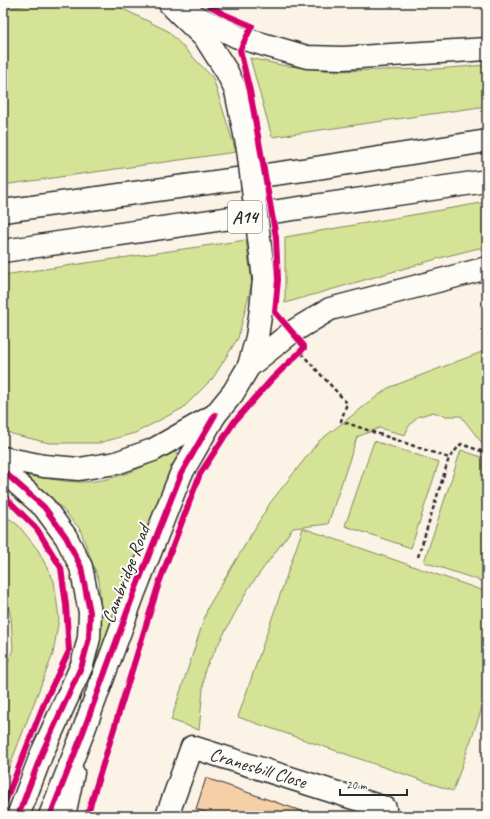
<svg xmlns="http://www.w3.org/2000/svg" width="490" height="819" viewBox="0 0 490 819" font-family="Caveat,sans-serif">
	<style>
		.green { fill: #d5e396; stroke: #808760 }
		.building { fill: #f6cfa6; stroke: #2b2b2b }
		.lines { fill: none; stroke-linecap: round; stroke-linejoin: round }
		.minor-casing { stroke: #2b2b2b; stroke-width: 25 }
		.major-casing { stroke: #2b2b2b; stroke-width: 25 }
		.highway-casing { stroke: #2b2b2b; stroke-width: 25 }
		.path { stroke: #2b2b2b; stroke-width: 2.5; stroke-dasharray: 4 3; stroke-linecap: butt }
		.minor { stroke: #fdfcf7; stroke-width: 22 }
		.major { stroke: #fdfcf7; stroke-width: 22 }
		.highway { stroke: #fdfcf7; stroke-width: 22 }
		.major-bridge-casing { stroke: #2b2b2b; stroke-width: 25; stroke-linecap: butt }
		.major-bridge { stroke: #fdfcf7; stroke-width: 22 }
		.cycleway-casing { stroke: #fdfcf7; stroke-width: 8 }
		.cycleway { stroke: #d6006c; stroke-width: 6 }
		.labels { text-anchor: middle; dominant-baseline: central; stroke-width: 4; stroke-linejoin: round; paint-order: stroke }
		.shield { fill: #fdfcf7; stroke: #6a6a68; stroke-width: 1 }
		.shield-label { font-size: 18px; font-weight: bold; fill: #2b2b2b }
		.street-label { font-size: 19px; fill: #2b2b2b; stroke: #fdfcf7 }
	</style>
	<rect width="100%" height="100%" fill="#fcf3e7"/>
	<filter id="ink" filterUnits="userSpaceOnUse"><feTurbulence type="fractalNoise" baseFrequency=".025" numOctaves="2"/><feDisplacementMap in="SourceGraphic" scale="8" xChannelSelector="R" yChannelSelector="G"/><feConvolveMatrix kernelMatrix="1 2 1 2 8 2 1 2 1" color-interpolation-filters="sRGB"/></filter>
	<g filter="url(#ink)">
		<g class="green">
			<path d="M36 3H95L117 6 168 31 213 78 236 152 3 185V9Z"/>
			<path d="M250 58 281 65 331 71 435 69 487 65V106L272 137Z"/>
			<path d="M487 202V246L447 256 285 303V237Z"/>
			<path d="M246 240 252 283 238 338 213 378 183 408 135 433 99 443H49L12 434 3 429V275Z"/>
			<path d="M487 350V447H485L461 416H445L433 412 417 417 409 426 405 435 379 428 357 437 328 524 293 528 248 589 205 669 199 730 171 720 208 607 270 503 319 441 388 388Z"/>
			<path d="M374 441 439 462 411 548 345 526Z"/>
			<path d="M461 450 487 459V583L424 562Z"/>
			<path d="M173 452 178 454 99 657 94 655 102 628 99 581 80 529 58 504 23 475C40 477 64 482 81 482 114 482 144 467 173 452Z"/>
			<path d="M3 514 18 525 38 550 54 581 59 618 53 654 3 783V677L13 649 11 618 3 583Z"/>
			<path d="M303 528 487 592V694L453 791 238 717Z"/>
		</g>
		<path class="building" d="M206 778 307 813V816H217L196 809Z"/>
		<g class="lines">
			<g class="minor-casing">
				<g id="minor">
					<path d="M64 816 73 773"/>
					<path d="M167 816 192 747 385 808 383 816"/>
				</g>
			</g>
			<g class="major-casing">
				<g id="major">
					<path d="M174 8 206 39 227 72 236 91"/>
					<path d="M3 458 44 466 79 469 116 463 153 450 215 415 233 393 249 366 257 337 261 309 264 279"/>
					<path d="M3 471 44 507 66 537 81 567 90 612 89 638 82 665 42 753 18 816"/>
					<path d="M50 816 82 735 134 593 181 474 215 415"/>
				</g>
			</g>
			<g class="highway-casing">
				<g id="highway">
					<path d="M170 4 238 37 307 57 343 58 487 49"/>
					<path d="M3 211 310 169 487 141"/>
					<path d="M3 251 487 181"/>
					<path d="M249 366 292 332 330 309 487 268"/>
				</g>
			</g>
			<g class="path">
				<path d="M301 353 347 403 341 421 449 458 461 444 487 453"/>
				<path d="M418 557 449 458"/>
			</g>
			<use href="#minor" class="minor"/>
			<use href="#major" class="major"/>
			<use href="#highway" class="highway"/>
			<g class="major-bridge-casing">
				<path id="major-bridge" d="M236 91 248 149 264 279"/>
			</g>
			<use href="#major-bridge" class="major-bridge"/>
			<g class="cycleway-casing">
				<g id="cycleway">
					<path d="M3 471 44 507 66 537 81 567 90 612 89 638 82 665 42 753 18 816"/>
					<path d="M3 495 37 529 61 568 66 605 69 651 45 701 3 807"/>
					<path d="M50 816 82 735 134 593 181 474 215 415"/>
					<path d="M87 816 159 583 200 474 234 422 272 379 304 348V346L275 312 278 280 276 237 250 91 240 50 252 26 226 15 205 3"/>
				</g>
			</g>
			<use href="#cycleway" class="cycleway"/>
		</g>
	</g>
	<g class="labels">
		<rect class="shield" x="228" y="201" width="34" height="32" rx="3"/>
		<g class="shield-label">
			<text x="245" y="217">A14</text>
		</g>
		<g class="street-label">
			<text transform="translate(126 574) rotate(-69)">Cambridge Road</text>
			<text transform="translate(258 768) rotate(17)">Cranesbill Close</text>
		</g>
	</g>
	<rect width="490" height="819" fill="none" stroke="#fdfcf7" stroke-width="16"/>
	<rect x="8" y="8" width="474" height="803" fill="none" stroke="#2b2b2b" stroke-width="1.5" filter="url(#ink)"/>
	<path d="M340 789v6h67v-6" fill="none" stroke="#2b2b2b" stroke-width="2"/>
	<text x="346" y="789" font-size="12" fill="#2b2b2b" stroke="#fdfcf7" stroke-width="3" paint-order="stroke">20 m</text>
</svg>
